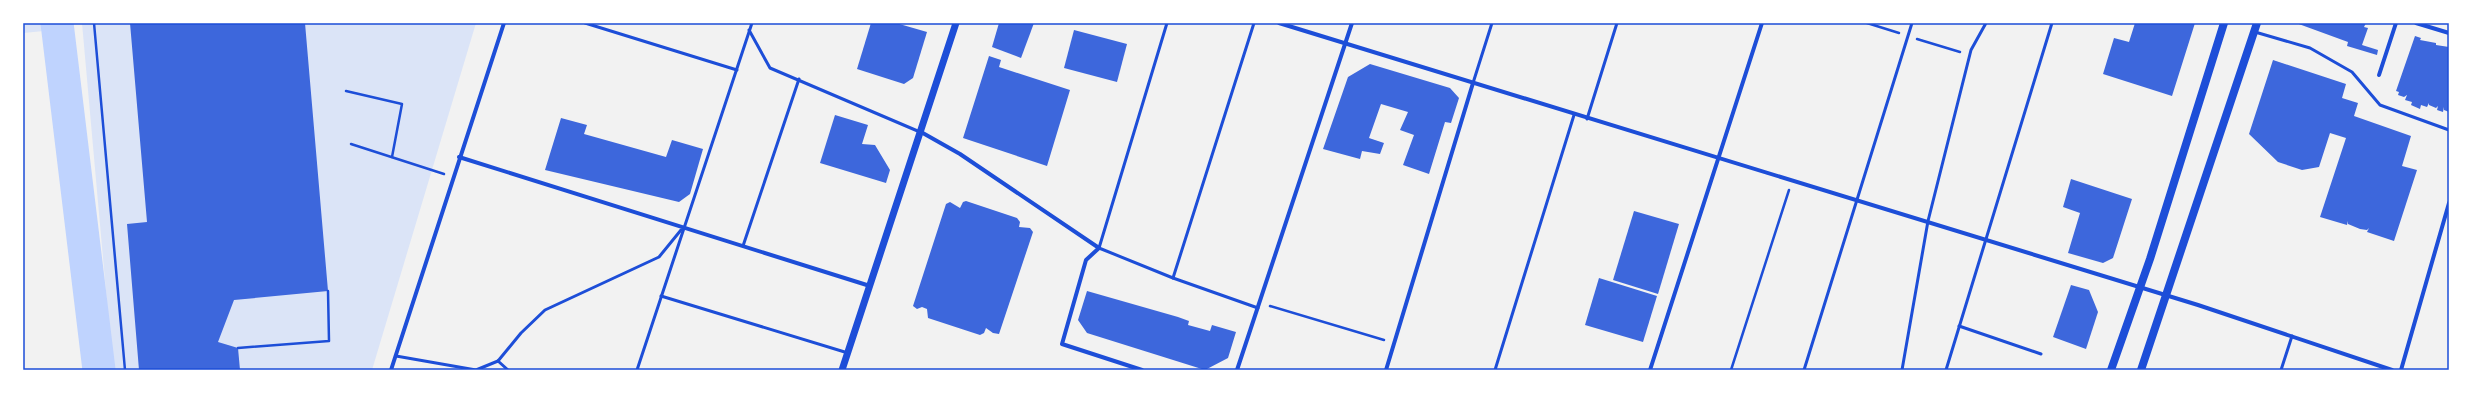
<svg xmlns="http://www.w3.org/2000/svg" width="2472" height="393" viewBox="0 0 2472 393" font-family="Commissioner,sans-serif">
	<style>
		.green { fill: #dbe4f7 }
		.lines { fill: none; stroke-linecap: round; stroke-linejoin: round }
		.river { stroke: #bfd3fe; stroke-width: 33 }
		.building { fill: #3d67dc }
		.path { stroke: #1d4ed8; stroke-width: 2.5 }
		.service { stroke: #1d4ed8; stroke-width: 3 }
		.minor { stroke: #1d4ed8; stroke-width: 4 }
		.tertiary { stroke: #1d4ed8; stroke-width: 7 }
		.secondary { stroke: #1d4ed8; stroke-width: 8 }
		.neatline { fill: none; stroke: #1d4ed8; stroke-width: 1.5 }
	</style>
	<rect width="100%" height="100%" fill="#f2f2f2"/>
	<g class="green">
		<path d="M23 23H43L44 31 23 33Z"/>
		<path d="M82 23H476L372 370H113Z"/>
	</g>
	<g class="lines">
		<path class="river" d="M57 23 99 370"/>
	</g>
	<g class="building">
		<path d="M130 23H305L328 291 234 300 218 342 238 348 240 370H139L127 224 147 222Z"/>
		<path d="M871 23H896L927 32 913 78 904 84 857 69Z"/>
		<path d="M999 23H1034L1021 58 992 47Z"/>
		<path d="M2135 23H2195L2172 96 2103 74 2114 38 2129 42Z"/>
		<path d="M2296 23H2366L2364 27 2368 28 2362 45 2378 50 2377 55 2347 46 2348 42Z"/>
		<path d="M1074 30 1127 44 1117 82 1064 68Z"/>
		<path d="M2415 36 2421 38 2420 40 2436 43V45L2449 47V112L2444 110V107L2443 112 2437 110 2438 106 2436 108 2429 105V103L2427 107 2421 105 2420 109 2411 105 2412 102 2405 100 2407 95 2404 97 2398 95 2399 92 2396 91Z"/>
		<path d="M989 56 1001 60 999 67 1070 90 1047 166 963 138Z"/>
		<path d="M2273 60 2346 84 2342 98 2358 103 2354 116 2411 136 2402 166 2417 170 2394 241 2367 232 2369 228 2367 230 2360 229 2348 224V221L2347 225 2320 217 2346 138 2330 133 2319 167 2302 170 2278 162 2249 134Z"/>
		<path d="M1370 64 1450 88 1459 98 1451 123 1445 122 1429 174 1403 165 1414 135 1400 130 1408 112 1381 104 1369 138 1384 143 1380 154 1362 151 1360 159 1323 149 1348 77Z"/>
		<path d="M835 115 868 125 862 144 875 145 890 170 886 183 820 163Z"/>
		<path d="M561 118 587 125 584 134 666 157 672 140 703 149 690 194 679 202 545 170Z"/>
		<path d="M2071 179 2132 199 2113 258 2103 263 2068 253 2080 213 2063 207Z"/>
		<path d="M966 201 1017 218 1020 222 1019 227 1030 228 1033 232 999 334 993 333 986 328 984 333 980 335 928 318 927 309 922 307 917 309 913 306 946 204 950 202 960 208 963 202Z"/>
		<path d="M1634 211 1679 224 1658 294 1613 280Z"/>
		<path d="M1599 278 1657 296 1643 342 1585 325Z"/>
		<path d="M2071 285 2089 290 2098 312 2086 349 2053 337Z"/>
		<path d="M1087 291 1178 317 1189 321 1188 325 1210 331 1212 325 1236 332 1228 358 1205 370 1087 333 1078 320Z"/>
	</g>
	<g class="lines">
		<g class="path">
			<path d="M94 23 125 370"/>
			<path d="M1867 23 1899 33"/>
			<path d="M1917 39 1960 52"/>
			<path d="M346 91 402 104 392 157"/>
			<path d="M351 144 444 174"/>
			<path d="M1270 306 1384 340"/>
			<path d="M238 348 329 341 328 291"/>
			<path d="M1731 370 1789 190"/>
		</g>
		<g class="service">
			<path d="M585 23 737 70"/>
			<path d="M1167 23 1099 248 1173 278 1254 23"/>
			<path d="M749 30 770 68 920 132"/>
			<path d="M2255 32 2310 48 2352 72 2380 105 2449 130"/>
			<path d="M1473 83 1492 23"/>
			<path d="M1587 119 1617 23"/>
			<path d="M743 246 799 79"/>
			<path d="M1173 278 1258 308"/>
			<path d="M661 296 848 353"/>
			<path d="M1959 326 2041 354"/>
			<path d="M396 356 476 370 498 361"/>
			<path d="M498 361 521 333 545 310 659 257 681 230"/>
			<path d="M498 361 508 370"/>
			<path d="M637 370 752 23"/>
			<path d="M1495 370 1574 115"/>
			<path d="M1804 370 1912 23"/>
			<path d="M1902 370 1928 221 1971 50 1986 23"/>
			<path d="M1946 370 2052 23"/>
			<path d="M2281 370 2292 336"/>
		</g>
		<g class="minor">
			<path d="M1279 23 2198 305 2392 370"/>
			<path d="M2416 23 2449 33"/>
			<path d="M2379 75 2396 23"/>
			<path d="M921 132 960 154 1099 248 1086 260 1062 344 1142 370"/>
			<path d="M459 157 870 286"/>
			<path d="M391 370 504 23"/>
			<path d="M1237 370 1352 23"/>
			<path d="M1386 370 1473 83"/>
			<path d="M1650 370 1762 23"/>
			<path d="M2401 370 2449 203"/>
		</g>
		<path class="tertiary" d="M842 370 956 23"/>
		<g class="secondary">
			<path d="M2111 370 2150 259 2224 23"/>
			<path d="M2141 370 2257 23"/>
		</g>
	</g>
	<rect width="2472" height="393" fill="none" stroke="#ffffff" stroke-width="48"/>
	<rect x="24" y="24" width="2424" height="345" class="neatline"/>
</svg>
